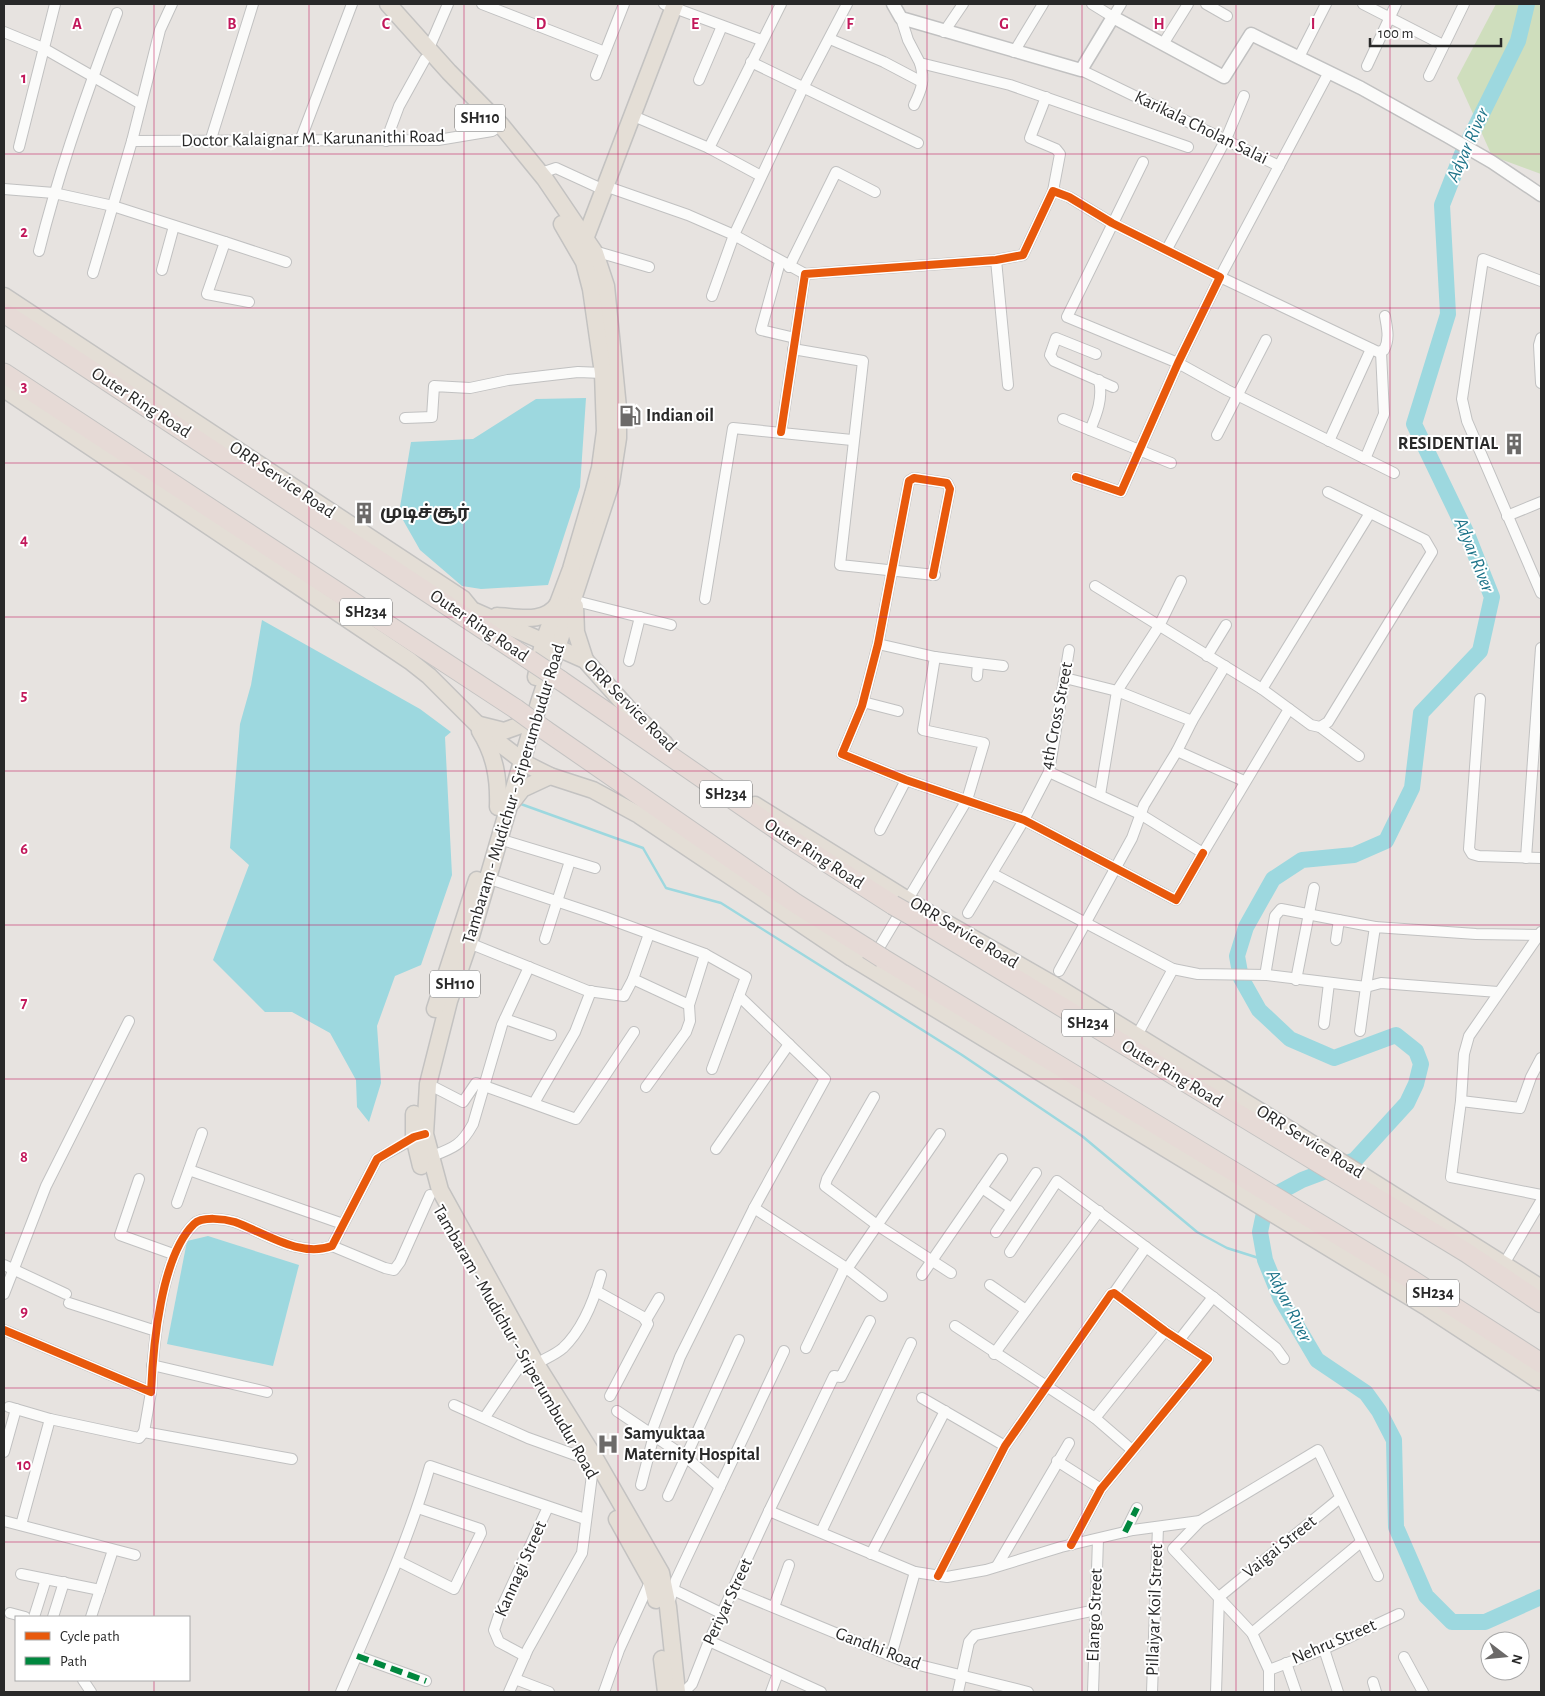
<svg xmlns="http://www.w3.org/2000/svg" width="1545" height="1696" viewBox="0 0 1545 1696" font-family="'Alegreya Sans','Noto Sans Tamil',sans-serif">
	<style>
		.green { fill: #cfdebd }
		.water { fill: #9dd8df }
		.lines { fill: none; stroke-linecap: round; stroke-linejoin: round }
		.stream { stroke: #9dd8df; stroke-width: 2.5 }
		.river { stroke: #9dd8df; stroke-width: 16 }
		.minor-casing { stroke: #c1c1c1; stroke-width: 12 }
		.tertiary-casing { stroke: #c1c1c1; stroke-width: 15 }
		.primary-casing { stroke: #c3c2c1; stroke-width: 19 }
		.motorway-casing { stroke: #c3c2c1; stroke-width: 21 }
		.minor { stroke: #fbfbfa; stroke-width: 10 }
		.tertiary { stroke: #fbfbfa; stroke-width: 12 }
		.primary { stroke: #e4ded6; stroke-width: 16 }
		.motorway { stroke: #e6dad6; stroke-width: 19 }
		.motorway-bridge-casing { stroke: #c3c2c1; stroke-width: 21; stroke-linecap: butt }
		.motorway-bridge { stroke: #e6dad6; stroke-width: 19 }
		.quiet { stroke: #00873e; stroke-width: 6; stroke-dasharray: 12 6; stroke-linecap: butt }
		.cycleway-casing { stroke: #fff; stroke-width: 11 }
		.cycleway { stroke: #e8590c; stroke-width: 8 }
		.grid { fill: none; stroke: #c2185b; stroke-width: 1; stroke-opacity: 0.55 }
		.labels { text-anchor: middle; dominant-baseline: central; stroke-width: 4; stroke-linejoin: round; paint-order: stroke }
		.shield { fill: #fff; stroke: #696969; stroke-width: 1 }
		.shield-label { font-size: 16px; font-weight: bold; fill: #292929 }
		.street-label { font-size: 18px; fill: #292929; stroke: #fff }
		.poi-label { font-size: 18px; font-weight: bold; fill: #292929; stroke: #fff; text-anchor: start }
		.water-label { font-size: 19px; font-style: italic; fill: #1e7489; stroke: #fff }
		.grid-label { font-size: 16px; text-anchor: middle; font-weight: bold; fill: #c2185b; stroke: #fff; stroke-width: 4; stroke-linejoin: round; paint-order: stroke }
	</style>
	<rect width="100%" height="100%" fill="#e7e3e0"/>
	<path class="green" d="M1496 4H1541V174L1492 156 1457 78Z"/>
	<g class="water">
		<path d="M586 398 580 487 548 585 481 589 462 586 420 550 399 513 411 442 473 439 536 399Z"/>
		<path d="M262 620 420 709 451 732 445 737 452 875 421 965 395 976 377 1026 381 1083 369 1122 357 1107 356 1080 330 1033 292 1012H265L213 960 249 865 230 848 240 724 251 685Z"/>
		<path d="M208 1236 299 1265 273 1366 167 1344 187 1241Z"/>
	</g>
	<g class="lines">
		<path class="stream" d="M518 803 643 848 666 888 721 903 962 1055 1082 1136 1197 1232 1227 1248 1265 1260"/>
		<path class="river" d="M1527 4 1518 41 1462 154 1442 205 1448 314 1414 424 1467 534 1492 597 1480 651 1421 713 1412 788 1386 841 1354 855 1302 860 1273 879 1246 927 1237 956 1241 978 1259 1010 1290 1039 1334 1058 1396 1035 1416 1051 1421 1064 1416 1084 1407 1103 1355 1160 1302 1180 1278 1193 1270 1201 1264 1213 1260 1232 1265 1260 1281 1299 1317 1360 1366 1393 1379 1411 1394 1440 1396 1527 1426 1596 1452 1622H1485L1541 1597"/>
		<g class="minor-casing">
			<g id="minor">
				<path d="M482 4 605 52"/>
				<path d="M664 4 761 40"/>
				<path d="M1092 4 1113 17 1121 4"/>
				<path d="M1206 4 1227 16"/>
				<path d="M1363 4 1443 45"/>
				<path d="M901 18 908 40 920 63 1010 85 1188 147"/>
				<path d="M4 32 43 48 141 104"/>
				<path d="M944 32 963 4"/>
				<path d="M830 39 884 62 922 82"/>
				<path d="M1163 44 1188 4"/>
				<path d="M429 48 448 4"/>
				<path d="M1014 52 1043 4"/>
				<path d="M1299 57 1326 4"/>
				<path d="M751 62 918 143"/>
				<path d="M1367 66 1396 4"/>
				<path d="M1081 70 1279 166"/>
				<path d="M1329 72 1220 277 1378 352 1384 350C1390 339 1387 328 1385 316"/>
				<path d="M596 75 624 4"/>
				<path d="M1429 76 1464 4"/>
				<path d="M699 80 722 26"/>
				<path d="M1046 97 1030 138 1056 149 1060 154 1053 191"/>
				<path d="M914 105C922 89 925 80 920 63"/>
				<path d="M631 115 709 148 781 4"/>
				<path d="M132 141 438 140 492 131 501 125"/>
				<path d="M300 141 352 4"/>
				<path d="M386 141 399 106 425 59"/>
				<path d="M210 142 253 4"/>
				<path d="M19 147 55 4"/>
				<path d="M709 148 761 176"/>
				<path d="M1143 162 1067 317 1178 363 1227 390 1394 473"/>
				<path d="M541 173 556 168 604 190"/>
				<path d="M605 186 688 215 734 235 803 88 847 4"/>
				<path d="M4 189 54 193 113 206 225 242 207 294 249 302"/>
				<path d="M225 242 286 262"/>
				<path d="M1167 249 1226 139 1244 96"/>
				<path d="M39 251C59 170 87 91 117 13"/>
				<path d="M595 253H601L649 267"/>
				<path d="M996 260 1008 385"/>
				<path d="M780 262 761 330 795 338"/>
				<path d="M789 267 836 172 875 192"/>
				<path d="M162 270 174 226"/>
				<path d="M93 273 132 141 160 30 172 4"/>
				<path d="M1541 281 1483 259 1462 399 1467 421 1541 593"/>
				<path d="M712 296 734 235 805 274"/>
				<path d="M1541 338 1539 345 1541 383"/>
				<path d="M793 349 863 361 840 565 935 575"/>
				<path d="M1096 354 1056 338 1050 355 1054 361 1113 387"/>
				<path d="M405 418 432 417 434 386 470 388 508 380 578 372 603 373"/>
				<path d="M1063 419 1171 463"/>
				<path d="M1090 430C1097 414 1103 398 1099 380"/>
				<path d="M781 432 805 274 996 260 1023 255 1053 191 1069 197 1112 223 1220 277 1178 363 1121 492 1076 477"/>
				<path d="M1217 435 1266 340"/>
				<path d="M1329 441 1371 349"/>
				<path d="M1365 459 1384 414 1381 352"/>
				<path d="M1507 516 1541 502"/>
				<path d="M933 575 950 489 947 483 914 478 909 481 878 644 862 706 842 754 906 780 1024 820 1176 900 1203 853"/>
				<path d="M1095 586 1262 689 1311 725 1320 727 1328 722 1432 552 1425 540 1328 492"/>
				<path d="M705 599 733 428 852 440"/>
				<path d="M576 601 671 625"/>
				<path d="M878 644 935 657 978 663 977 676"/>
				<path d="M1207 656 1226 625"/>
				<path d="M629 661 640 617"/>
				<path d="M978 663 1003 666"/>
				<path d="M1065 678 1117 691 1192 721"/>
				<path d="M1262 689 1370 513"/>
				<path d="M1480 699 1469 849 1472 854 1479 856 1541 858"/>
				<path d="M863 702 898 711"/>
				<path d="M1320 727 1359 756"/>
				<path d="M1177 751 1244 781"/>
				<path d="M1049 772 1140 814 1203 853 1289 709"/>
				<path d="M1100 795 1117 691 1159 626 1181 581"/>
				<path d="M880 830 906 780"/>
				<path d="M499 839 595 868"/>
				<path d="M1526 858 1541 648"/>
				<path d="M993 874 1173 969 1198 974 1267 975 1366 987 1375 927 1476 934 1541 935"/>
				<path d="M968 913 1024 820 1049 772 1069 650"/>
				<path d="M1541 932 1469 1036 1464 1054 1461 1101 1451 1177 1541 1195"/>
				<path d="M545 939 570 861"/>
				<path d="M1336 940 1339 920"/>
				<path d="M469 943 588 991 624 996 633 979 689 1005 705 954 604 917 484 877"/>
				<path d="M705 954 746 977 712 1069"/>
				<path d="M873 958 967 800 984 743 923 730 935 657"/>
				<path d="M1266 970 1275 916 1281 909 1375 927"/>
				<path d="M1059 971 1132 838 1144 805 1177 751 1192 721 1225 666"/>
				<path d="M633 979 649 934"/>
				<path d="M1296 980 1314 888"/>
				<path d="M505 1019 551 1035"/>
				<path d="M1324 1024 1329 983"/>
				<path d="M1141 1028 1173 969"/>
				<path d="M1360 1031 1366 987 1381 983 1498 992"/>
				<path d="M428 1084 463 1102 476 1083 576 1119 634 1032"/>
				<path d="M646 1087 686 1032 690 1021 689 1005"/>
				<path d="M874 1097 827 1179 825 1186 877 1225 951 1273"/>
				<path d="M1461 1101 1520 1108 1531 1077 1541 1058"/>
				<path d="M534 1103 575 1032 591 991"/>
				<path d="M716 1149 789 1044"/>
				<path d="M430 1157C453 1148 461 1146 473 1124L502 1025 529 967"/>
				<path d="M189 1170 343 1224"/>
				<path d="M139 1179 120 1235 173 1254"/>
				<path d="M982 1188 1011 1208"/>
				<path d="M177 1203 202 1133"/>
				<path d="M754 1208 845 1267 849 1266 940 1134"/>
				<path d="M996 1232 1036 1173"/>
				<path d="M332 1246 385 1268 394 1270 400 1262 430 1195"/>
				<path d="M1010 1252 1057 1181 1213 1297 1276 1348 1284 1359"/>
				<path d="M1504 1264 1541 1201"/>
				<path d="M4 1265 66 1294"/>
				<path d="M922 1275 1002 1159"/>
				<path d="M990 1285 1026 1310"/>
				<path d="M596 1291 643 1317 648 1324 610 1396"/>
				<path d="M1114 1293 1146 1247"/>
				<path d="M4 1294 46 1186 129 1021"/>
				<path d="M69 1303 156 1331"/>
				<path d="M646 1320 659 1298"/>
				<path d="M955 1326 1095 1418 1132 1450"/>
				<path d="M4 1330 151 1392C153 1346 161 1256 194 1224 202 1216 225 1219 235 1222 265 1233 300 1258 332 1246L377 1159 418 1136"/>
				<path d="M1180 1339 1213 1297"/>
				<path d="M806 1348 845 1267 882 1296"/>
				<path d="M994 1354 1099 1211"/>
				<path d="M536 1364C544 1359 555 1355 563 1348 582 1330 594 1300 601 1275"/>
				<path d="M152 1365 267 1392"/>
				<path d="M151 1392 144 1432 292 1459"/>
				<path d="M922 1398 1005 1446"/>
				<path d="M454 1405 528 1438 581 1457"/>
				<path d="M9 1407 50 1419 139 1438 144 1432"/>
				<path d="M617 1411 687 1458 720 1487"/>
				<path d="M485 1417 524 1360"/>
				<path d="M1095 1418 1165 1331"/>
				<path d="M651 1433 680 1357 754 1208 825 1079 739 996"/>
				<path d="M4 1452 16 1409"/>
				<path d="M1057 1461 1101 1489"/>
				<path d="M641 1485 654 1435"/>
				<path d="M668 1496 739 1340"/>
				<path d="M769 1511 915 1572 947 1577 986 1570 1061 1547 1133 1530 1200 1521"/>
				<path d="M4 1521 135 1555"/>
				<path d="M21 1525 50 1419"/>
				<path d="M821 1532 911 1343"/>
				<path d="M1125 1532 1137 1508"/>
				<path d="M871 1554 945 1411"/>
				<path d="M398 1561 454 1589 481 1533 480 1529 418 1508"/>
				<path d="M997 1566 1069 1443"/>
				<path d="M21 1574 100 1590"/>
				<path d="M938 1576 1005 1446 1111 1294 1114 1293 1165 1331 1208 1359 1101 1489 1071 1545"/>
				<path d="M672 1589 723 1614"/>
				<path d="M734 1591 903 1661 1028 1692"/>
				<path d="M670 1600 676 1580 784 1351"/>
				<path d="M774 1607 789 1565"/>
				<path d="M10 1613 25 1617"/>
				<path d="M34 1617 46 1579"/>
				<path d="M53 1617 64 1582"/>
				<path d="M91 1617 113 1550"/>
				<path d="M1252 1633 1361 1542"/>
				<path d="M709 1641 821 1692"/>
				<path d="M1324 1649 1338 1692"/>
				<path d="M357 1656 426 1681"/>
				<path d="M525 1656 499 1642 494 1630 501 1609 548 1507"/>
				<path d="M891 1656 915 1572"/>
				<path d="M1404 1657 1423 1692"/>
				<path d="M1286 1663 1296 1692"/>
				<path d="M1269 1670 1324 1649 1399 1614"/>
				<path d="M515 1679 549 1692"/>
				<path d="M83 1680 91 1692"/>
				<path d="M1373 1682 1376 1692"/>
				<path d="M341 1692C373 1617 408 1544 430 1466L585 1519"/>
				<path d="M509 1692 528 1649 582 1553 592 1475"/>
				<path d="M604 1692 619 1650 651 1580"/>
				<path d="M684 1692 692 1684 709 1641 769 1511 834 1376 841 1377 870 1321"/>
				<path d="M771 1692 778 1673"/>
				<path d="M958 1692 969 1642 975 1635 1096 1610"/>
				<path d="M1093 1692 1098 1539"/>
				<path d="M1152 1692 1158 1527"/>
				<path d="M1216 1692 1219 1597 1340 1498"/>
				<path d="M1269 1692V1670L1252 1633 1173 1549 1200 1521 1318 1450 1378 1576"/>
			</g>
		</g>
		<g class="tertiary-casing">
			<path id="tertiary" d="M893 4 901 18 1081 70 1113 17 1224 77 1251 34 1361 88 1447 136 1492 162 1541 195"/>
		</g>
		<g class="primary-casing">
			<g id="primary">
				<path d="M388 4 449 72 501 125 545 179 595 253 606 286 618 408V438L611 483 539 703 469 943 449 1001 428 1084 425 1134 440 1190 536 1364 596 1460 661 1573 668 1607 677 1692"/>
				<path d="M585 239 675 4"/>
				<path d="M4 296 463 599 472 610 585 660 634 715 665 744"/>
				<path d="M4 389 410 661 429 676 486 733 528 765 550 776 593 790 639 815 852 958 1428 1308 1541 1382"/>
				<path d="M575 606 576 632 585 660"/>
				<path d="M497 616C518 617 545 624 558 604"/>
				<path d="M536 677 543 643 571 569 593 494 600 468 605 431 603 373 591 289 584 262 562 224"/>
				<path d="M480 725 504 731 521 725"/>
				<path d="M480 731C495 755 499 779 498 807"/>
				<path d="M512 802 522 789 550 776"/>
				<path d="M755 805 927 912 1054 985 1284 1126 1541 1288"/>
				<path d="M435 1009 477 880"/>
				<path d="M414 1114V1137L421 1166"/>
				<path d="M617 1519 651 1580 656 1600"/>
				<path d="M662 1659 666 1692"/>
			</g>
		</g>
		<g class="motorway-casing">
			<g id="motorway">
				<path d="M4 313 530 660"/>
				<path d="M4 373 516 709"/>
				<path d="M560 680 792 840 893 905"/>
				<path d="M545 730 795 903 868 949"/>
				<path d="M909 914 1467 1253 1541 1303"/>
				<path d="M882 958 1412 1280 1541 1363"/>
			</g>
		</g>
		<use href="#minor" class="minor"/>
		<use href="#tertiary" class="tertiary"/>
		<use href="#primary" class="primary"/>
		<use href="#motorway" class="motorway"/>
		<g class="motorway-bridge-casing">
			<g id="motorway-bridge">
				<path d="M530 660 560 680"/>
				<path d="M516 709 545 730"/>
				<path d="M893 905 909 914"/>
				<path d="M868 949 882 958"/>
			</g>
		</g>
		<use href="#motorway-bridge" class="motorway-bridge"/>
		<g class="quiet">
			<path d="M1125 1532 1137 1508"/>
			<path d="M357 1656 426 1681"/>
		</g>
		<g class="cycleway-casing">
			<g id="cycleway">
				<path d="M781 432 805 274 996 260 1023 255 1053 191 1069 197 1112 223 1220 277 1178 363 1121 492 1076 477"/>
				<path d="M933 575 950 489 947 483 914 478 909 481 878 644 862 706 842 754 906 780 1024 820 1176 900 1203 853"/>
				<path d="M4 1330 151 1392C153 1346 161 1256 194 1224 202 1216 225 1219 235 1222 265 1233 300 1258 332 1246L377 1159 414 1137 425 1134"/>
				<path d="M938 1576 1005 1446 1111 1294 1114 1293 1165 1331 1208 1359 1101 1489 1071 1545"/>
			</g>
		</g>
		<use href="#cycleway" class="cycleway"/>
	</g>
	<path class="grid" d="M154 4V1617M309 4V1692M464 4V1692M618 4V1692M772 4V1692M927 4V1692M1082 4V1692M1236 4V1692M1390 4V1692M4 154H1541M4 308H1541M4 463H1541M4 617H1541M4 771H1541M4 925H1541M4 1079H1541M4 1233H1541M4 1388H1541M4 1542H1541M154 1680V1692"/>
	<defs>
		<g id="fuel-bare" transform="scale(1.725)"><path d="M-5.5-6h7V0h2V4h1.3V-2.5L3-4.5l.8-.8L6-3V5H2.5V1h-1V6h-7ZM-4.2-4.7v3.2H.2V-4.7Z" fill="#6c6a69" stroke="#fff" stroke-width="2.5" paint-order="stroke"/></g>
		<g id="building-bare" transform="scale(1.725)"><path d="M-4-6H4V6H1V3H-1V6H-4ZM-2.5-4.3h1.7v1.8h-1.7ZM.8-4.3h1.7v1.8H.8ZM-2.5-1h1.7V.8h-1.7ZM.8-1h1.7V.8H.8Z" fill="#6c6a69" stroke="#fff" stroke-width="2.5" paint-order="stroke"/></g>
		<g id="hospital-bare" transform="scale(1.725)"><path d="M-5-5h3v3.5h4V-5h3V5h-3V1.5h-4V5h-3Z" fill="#6c6a69" stroke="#fff" stroke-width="2.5" paint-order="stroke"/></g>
	</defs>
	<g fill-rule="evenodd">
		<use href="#fuel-bare" x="630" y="416"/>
		<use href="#building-bare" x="1514" y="444"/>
		<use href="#building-bare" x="364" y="513"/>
		<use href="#hospital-bare" x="608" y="1444"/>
	</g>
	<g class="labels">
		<g class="shield">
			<rect x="455" y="104.5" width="50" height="27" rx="4"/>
			<rect x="340" y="598.5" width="52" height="27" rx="4"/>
			<rect x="700" y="780.5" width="52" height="27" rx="4"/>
			<rect x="430" y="970.5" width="50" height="27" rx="4"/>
			<rect x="1062" y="1009.5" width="52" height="27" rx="4"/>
			<rect x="1407" y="1279.5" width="52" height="27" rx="4"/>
		</g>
		<g class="shield-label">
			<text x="480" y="118">SH110</text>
			<text x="366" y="612">SH234</text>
			<text x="726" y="794">SH234</text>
			<text x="455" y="984">SH110</text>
			<text x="1088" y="1023">SH234</text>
			<text x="1433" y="1293">SH234</text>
		</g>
		<g class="street-label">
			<text transform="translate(1201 128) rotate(26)">Karikala Cholan Salai</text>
			<text transform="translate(313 139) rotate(-1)">Doctor Kalaignar M. Karunanithi Road</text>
			<text transform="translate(141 403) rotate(33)">Outer Ring Road</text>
			<text transform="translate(282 480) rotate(34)">ORR Service Road</text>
			<text transform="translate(479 626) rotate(34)">Outer Ring Road</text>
			<text transform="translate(630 706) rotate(45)">ORR Service Road</text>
			<text transform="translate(1057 716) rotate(-79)">4th Cross Street</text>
			<text transform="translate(514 794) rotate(-73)">Tambaram - Mudichur - Sriperumbudur Road</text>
			<text transform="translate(814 854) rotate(33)">Outer Ring Road</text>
			<text transform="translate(964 933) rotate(31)">ORR Service Road</text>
			<text transform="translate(1172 1074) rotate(31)">Outer Ring Road</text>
			<text transform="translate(1310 1142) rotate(32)">ORR Service Road</text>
			<text transform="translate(515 1342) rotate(60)">Tambaram - Mudichur - Sriperumbudur Road</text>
			<text transform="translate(1280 1547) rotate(-39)">Vaigai Street</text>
			<text transform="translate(521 1569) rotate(-66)">Kannagi Street</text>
			<text transform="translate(728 1602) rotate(-65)">Periyar Street</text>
			<text transform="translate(1155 1610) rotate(-88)">Pillaiyar Koil Street</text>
			<text transform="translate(1095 1615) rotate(-88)">Elango Street</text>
			<text transform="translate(1334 1642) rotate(-23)">Nehru Street</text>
			<text transform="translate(878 1649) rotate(21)">Gandhi Road</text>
		</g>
		<g class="poi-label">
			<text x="646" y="416">Indian oil</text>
			<text x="1498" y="444" text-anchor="end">RESIDENTIAL</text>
			<text x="380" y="513">முடிச்சூர்</text>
			<text x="624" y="1434">Samyuktaa<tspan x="624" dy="21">Maternity Hospital</tspan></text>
		</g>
		<g class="water-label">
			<text transform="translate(1468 145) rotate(-66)">Adyar River</text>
			<text transform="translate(1474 555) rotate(68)">Adyar River</text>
			<text transform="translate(1289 1306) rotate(63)">Adyar River</text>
		</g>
	</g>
	<g class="grid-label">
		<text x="77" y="29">A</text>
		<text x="232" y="29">B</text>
		<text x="386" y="29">C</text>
		<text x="541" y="29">D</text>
		<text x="695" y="29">E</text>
		<text x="850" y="29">F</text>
		<text x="1004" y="29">G</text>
		<text x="1159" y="29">H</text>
		<text x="1313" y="29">I</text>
		<text x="24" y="83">1</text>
		<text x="24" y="237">2</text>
		<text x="24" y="391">3</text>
		<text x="24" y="545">4</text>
		<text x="24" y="700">5</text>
		<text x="24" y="854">6</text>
		<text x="24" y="1008">7</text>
		<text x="24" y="1162">8</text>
		<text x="24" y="1316">9</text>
		<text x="24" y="1470">10</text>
	</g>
	<rect width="1545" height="1696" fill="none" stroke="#292929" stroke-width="10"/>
	<rect x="15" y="1616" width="175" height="65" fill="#ffffff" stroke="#a9a9a9"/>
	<rect x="25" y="1632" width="25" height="8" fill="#e8590c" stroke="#a9a9a9"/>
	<text x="60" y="1641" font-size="15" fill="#292929">Cycle path</text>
	<rect x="25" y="1657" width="25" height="8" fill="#00873e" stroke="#a9a9a9"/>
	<text x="60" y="1666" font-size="15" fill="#292929">Path</text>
	<g transform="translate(1505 1656) rotate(106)"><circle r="24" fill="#ffffff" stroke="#a9a9a9"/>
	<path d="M0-4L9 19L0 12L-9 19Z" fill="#6c6a69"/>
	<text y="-8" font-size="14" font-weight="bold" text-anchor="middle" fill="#292929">N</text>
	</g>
	<path d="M1370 38v8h131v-8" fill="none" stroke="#292929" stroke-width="2.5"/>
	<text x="1378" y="38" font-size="15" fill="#292929" stroke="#ffffff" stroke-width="4" paint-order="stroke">100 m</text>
</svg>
